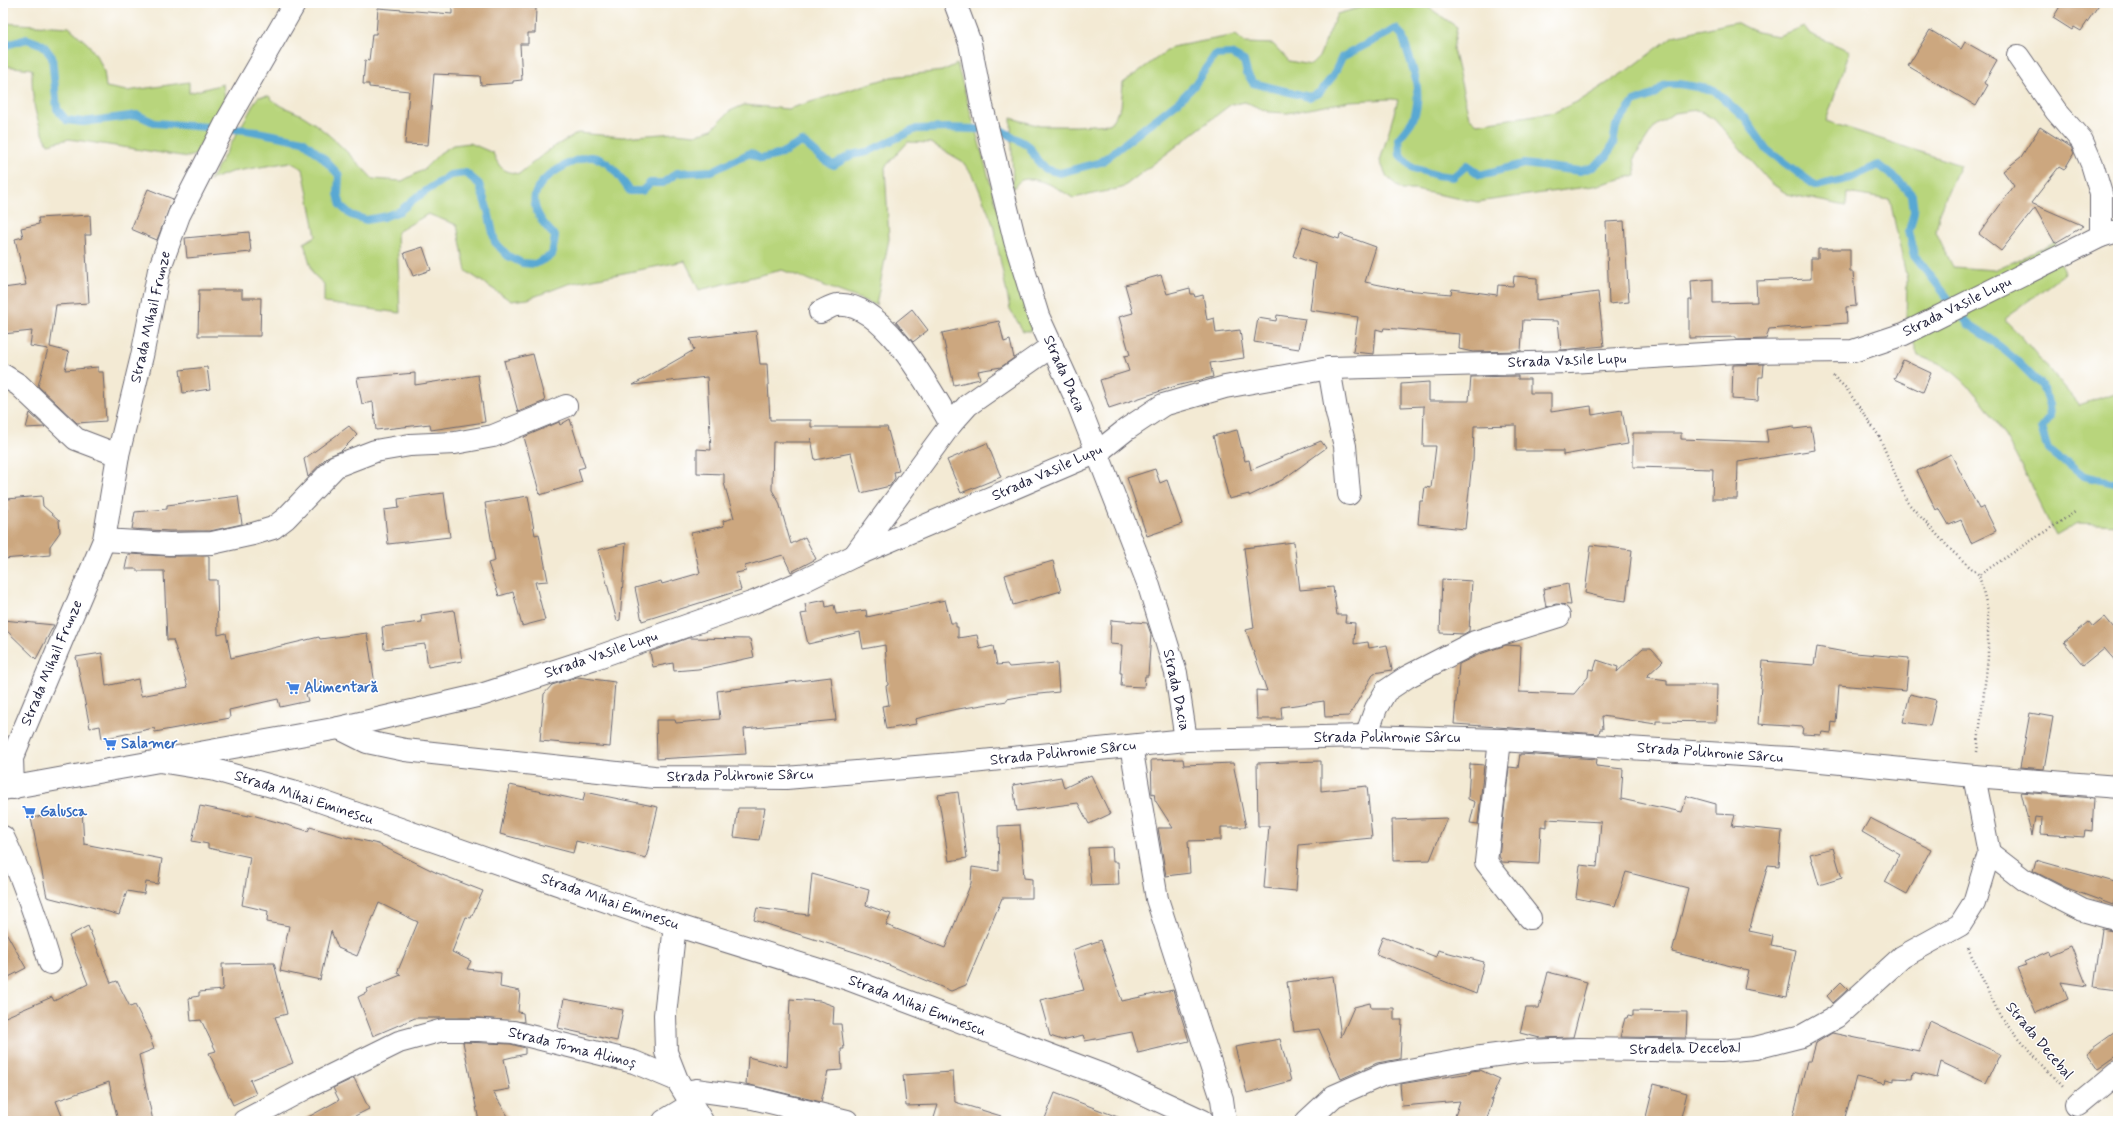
<svg xmlns="http://www.w3.org/2000/svg" width="2121" height="1124" viewBox="0 0 2121 1124" font-family="Mynerve,sans-serif">
	<style>
		.green { fill: #b8d57b; stroke: #6d7c5b }
		.lines { fill: none; stroke-linecap: round; stroke-linejoin: round }
		.stream { stroke: #58a8d3; stroke-width: 8 }
		.building { fill: #cca77f }
		.minor-casing { stroke: #6b6871; stroke-width: 24 }
		.major-casing { stroke: #6b6871; stroke-width: 24 }
		.path { stroke: #6b6871; stroke-width: 2.5; stroke-dasharray: 1 3; stroke-linecap: butt }
		.minor { stroke: #fff; stroke-width: 22 }
		.major { stroke: #fff; stroke-width: 22 }
		.labels { text-anchor: middle; dominant-baseline: central; stroke-width: 3; stroke-linejoin: round; paint-order: stroke }
		.street-label { font-size: 15px; fill: #22223b; stroke: #fff }
		.shop-label { font-size: 15px; font-weight: bold; fill: #366cbe; stroke: #fff; text-anchor: start }
	</style>
	<rect width="100%" height="100%" fill="#fff"/>
	<filter id="ink" filterUnits="userSpaceOnUse"><feTurbulence type="fractalNoise" baseFrequency=".025" numOctaves="2"/><feDisplacementMap in="SourceGraphic" scale="8" xChannelSelector="R" yChannelSelector="G"/><feConvolveMatrix kernelMatrix="1 2 1 2 8 2 1 2 1" color-interpolation-filters="sRGB"/></filter>
	<filter id="wash" filterUnits="userSpaceOnUse"><feTurbulence type="fractalNoise" baseFrequency=".012" numOctaves="4" result="noise"/><feDisplacementMap in="SourceGraphic" scale="16" xChannelSelector="R" yChannelSelector="G"/><feGaussianBlur stdDeviation="0.9" result="paint"/><feColorMatrix in="noise" values="0 0 0 0 0 0 0 0 0 0 0 0 0 0 0 0 0 1.4 0 .05"/><feComposite in="paint" operator="in"/></filter>
	<g filter="url(#wash)">
		<rect width="100%" height="100%" fill="#f3ead4"/>
		<g class="green">
			<path d="M1377 3H1422L1457 27 1453 49 1469 117 1477 124 1555 112 1581 100 1635 65 1673 36 1735 22 1757 32 1778 36 1804 26 1810 34 1850 51 1826 121 1960 165 1940 210 1936 232 1953 267 1994 270 2055 243 2064 274 2004 319 2020 335 2079 405 2118 392V525L2078 523 2056 536C2028 484 1996 398 1944 366 1936 361 1927 359 1918 356L1906 319 1907 280 1890 200 1847 193 1846 206 1787 194 1771 183 1714 119 1697 110 1674 113 1655 126 1634 158 1636 175 1594 186 1477 202 1415 190H1402L1387 177 1380 161 1398 100 1392 99 1350 101 1288 113 1269 112 1245 102 1230 105 1122 188 1073 198C1061 190 1036 175 1022 180 1019 181 1015 186 1013 189L1011 118 1040 126H1076L1110 124 1121 107 1123 83 1172 47 1236 35 1245 43 1273 44 1289 61 1311 65 1319 57 1337 14Z"/>
			<path d="M3 23 69 27 89 45 99 60 104 71 106 87 127 91 189 82V93L223 84 225 100 195 155 188 157 69 139 48 144C34 116 32 101 32 69L3 66Z"/>
			<path d="M957 64 1032 331H1023L1010 309 993 224 974 177 962 161 931 143 908 142 885 167 889 239 876 305 782 270 699 290 685 261 568 284 528 299 511 301 466 271 457 225 428 214 397 232 400 313 324 303V284L313 274 304 243 316 236 303 169 290 162 231 172 210 180 258 97 269 96C278 108 296 110 308 119 332 135 353 158 373 179L402 181 423 170 440 153 453 145 470 143 493 153C500 169 502 171 519 174L550 149 578 133 623 137 675 133 695 135 712 129 730 111 744 105 788 109 891 77 942 71Z"/>
		</g>
		<g class="lines">
			<path class="stream" d="M3 46 27 39 43 45 52 57 57 109 66 120 83 122 138 115 155 123 247 130 303 141 322 157 339 175 338 194 341 206 351 215 366 220 383 217 400 211 414 199 450 175 466 173 479 184 488 211 495 242 508 256 522 263 535 264 552 255 555 236C525 207 527 185 566 165 573 162 584 156 592 157 611 160 620 178 630 191H642L650 183H663L677 173 712 171 750 153 761 159 778 155 802 142C815 150 820 160 834 165L851 155 867 152 916 129 947 128 1001 130 1029 146 1037 160 1045 169 1060 173 1101 162 1179 101 1193 87 1215 55 1231 54 1244 61 1247 73 1253 83 1309 97 1319 93 1333 76 1342 57 1396 29 1402 35C1410 61 1424 89 1414 117 1411 125 1403 132 1399 138L1400 155 1413 168 1436 175 1453 177 1467 165 1480 175 1524 164 1580 171 1593 167 1607 156 1613 144 1616 126 1634 102 1653 95 1666 84H1679L1714 90 1745 118 1767 150 1816 186 1851 178 1878 165 1902 184 1912 195 1914 212 1909 231 1915 256 1969 325 1991 339 2016 360 2042 386 2049 405 2050 417 2041 428 2048 450 2059 459 2068 463 2084 476 2118 484"/>
		</g>
		<g id="blocks">
			<g class="building">
				<path d="M452 3H530V8H536L535 33H528V44H520L522 80 513 81V83L481 85 480 76 434 74 428 145 405 144 409 91 369 87V84H363L365 60 369 61 372 34H376L378 8 452 14Z"/>
				<path d="M2062 3H2100L2081 31 2074 27 2072 30 2053 18Z"/>
				<path d="M1930 30 1961 49 1965 42 1997 60 1984 83 1988 85 1976 106 1908 66Z"/>
				<path d="M2040 127 2071 147 2074 153 2064 170 2059 167 2031 203 2084 226 2055 243 2035 208 2001 251 1979 234 2014 186 2003 171 2021 157Z"/>
				<path d="M148 189 173 199 157 240 131 229Z"/>
				<path d="M90 215 91 235H85L89 303 56 305 50 347 69 352 65 370 98 367V372H103L106 421 77 423 38 386 48 349 30 346 32 331 3 334V288L26 285 15 239 23 237 21 228 39 224 38 218Z"/>
				<path d="M1624 221 1629 302 1609 304 1606 222Z"/>
				<path d="M1303 227 1339 239 1340 234 1376 247 1365 282 1405 290 1451 294 1452 289 1497 295 1498 285 1513 286 1514 276 1537 278V300L1598 292 1604 346 1561 350 1558 321 1523 320 1521 351 1473 352 1459 349 1460 334 1384 328 1383 331 1376 329 1374 354 1353 352 1358 317 1310 310 1316 264 1293 256Z"/>
				<path d="M249 232 251 252 187 258 185 238Z"/>
				<path d="M423 247 431 270 413 276 404 253Z"/>
				<path d="M1818 249H1850V272H1853L1856 306 1846 307 1847 323 1769 329 1766 339 1736 340V337L1689 338V300H1692L1691 281 1713 279V303L1757 302 1756 281 1811 279V258H1818Z"/>
				<path d="M1161 275 1167 294 1190 288 1191 294H1194L1195 297 1203 295 1207 320 1214 318 1216 333 1240 330 1244 358 1210 363 1213 377 1176 386 1109 408 1100 380 1129 371 1124 356 1130 355 1119 317 1133 313 1125 285Z"/>
				<path d="M199 290H242V298H261L260 336H198Z"/>
				<path d="M912 309 928 330 913 342 896 322Z"/>
				<path d="M1277 315 1305 319 1299 349 1254 342 1258 318 1276 321Z"/>
				<path d="M999 321 1004 342 1010 340 1014 358 1001 367 978 371 980 379 954 385 942 333Z"/>
				<path d="M756 331 760 364H767L770 420H811V427H887L899 471 894 472 895 478 890 486 861 493 851 453 815 460 811 438V442H773L772 490 779 502 791 544 805 537 816 559 791 572 783 555 745 566 746 571 736 573 741 590 642 621 635 588 661 581 662 584 700 573 691 533 724 526 723 521 734 518 724 483V474L697 473V449L711 450 707 377 633 385 694 350 690 339Z"/>
				<path d="M533 354 545 401 518 412 504 361Z"/>
				<path d="M1903 360 1931 373 1923 392 1894 379Z"/>
				<path d="M1764 364 1763 377H1759L1758 401 1732 399 1733 365Z"/>
				<path d="M207 367 210 389 183 393 180 370Z"/>
				<path d="M415 373V385L478 375 485 422 431 430 430 424 376 430 373 402 362 404 357 378Z"/>
				<path d="M1518 376V379H1530V393H1551V412L1591 406 1592 415 1622 410 1628 444 1563 455V451H1516V425L1474 426 1473 462H1472L1465 529 1418 524 1420 501H1423L1425 487 1431 488 1436 446H1423L1424 406 1401 407V384L1429 382V401H1469L1471 377Z"/>
				<path d="M30 413 45 427 26 428Z"/>
				<path d="M570 419 585 467 578 469 582 482 540 495 524 437 559 422 560 425Z"/>
				<path d="M349 426 357 435 341 451 327 457 308 477 304 459Z"/>
				<path d="M1794 426V429L1811 427 1815 450 1738 462 1737 499H1712L1713 469 1633 467V433H1681V439L1768 442 1766 430Z"/>
				<path d="M1237 430 1245 461 1249 460 1251 470 1321 441 1326 448 1282 480 1249 496V494L1229 499 1213 436Z"/>
				<path d="M987 443 1001 477 961 493 947 460Z"/>
				<path d="M1951 454 1979 509 1984 507 1996 531 1971 543 1961 520 1949 525 1939 508 1936 510 1917 471Z"/>
				<path d="M1155 469 1160 483 1167 480 1182 524 1147 536 1127 478Z"/>
				<path d="M444 493 450 537 388 544 384 510 399 508 398 499Z"/>
				<path d="M42 496 43 506 59 520 60 532 50 546V555L3 559V512L8 511 7 499Z"/>
				<path d="M238 496 242 524 210 531H169L132 529 135 512 167 509V505Z"/>
				<path d="M528 496 535 535 539 534 548 581 535 582 545 620 522 626 513 592 499 596 488 563 495 561 485 503Z"/>
				<path d="M1294 542 1300 590 1333 587 1337 615H1346L1345 622 1355 623 1354 644 1368 642 1369 648 1387 645 1392 670 1374 673 1349 716 1325 717 1324 701 1281 707 1282 719H1257L1256 690 1267 691 1246 630 1254 628 1244 548Z"/>
				<path d="M626 543 620 620 617 621 598 550Z"/>
				<path d="M1591 545 1632 550 1626 601 1605 598 1585 593Z"/>
				<path d="M128 554 169 556H209V580H217L218 635 226 633 231 658 319 637 320 639 367 633 375 684 306 694 308 701 280 707 278 699 229 710 230 718 155 732 154 728 102 739 100 726 90 728 76 657 102 653 106 686 138 679 141 696 188 687 173 640H167L164 571H137V569H125Z"/>
				<path d="M1053 561 1061 591 1013 605 1005 575Z"/>
				<path d="M1442 579 1472 581 1469 631 1464 634 1440 633Z"/>
				<path d="M1568 584 1571 605 1556 604 1546 607 1543 589Z"/>
				<path d="M825 600 826 607 834 605 836 614 866 610 867 617 945 600 951 623H956V627H958V638L977 635 980 649 993 646 997 665 1007 664 1009 667 1057 663 1059 692 1029 695 1007 699V701L952 710 915 719 916 724 886 729 882 706 889 705 886 686 888 685 885 645 863 649 860 632 808 644 801 614 807 613 805 604Z"/>
				<path d="M454 610 462 661 428 667 425 644 384 649 382 627 422 622 421 615Z"/>
				<path d="M2105 617 2118 633V664L2104 648 2083 665 2064 642 2089 622 2093 627Z"/>
				<path d="M3 620 54 625 36 659 3 627Z"/>
				<path d="M1111 620 1147 623 1151 634 1148 676H1145L1144 687 1121 686 1122 673H1120L1122 645 1110 644Z"/>
				<path d="M688 638 750 639 754 657 698 669 674 671 673 663 653 667 650 652Z"/>
				<path d="M1506 645 1521 646 1519 692 1574 694 1588 677 1589 669 1594 670 1597 660 1618 667 1617 672 1643 648H1651L1663 661 1646 677 1667 680V685H1717L1716 722 1656 721V724L1602 716 1603 729H1600L1599 734 1454 724 1459 664 1480 654Z"/>
				<path d="M1817 647 1845 652 1909 658 1906 691 1839 685 1836 723 1832 722 1831 733 1822 732 1821 735 1802 734 1803 727 1758 724 1763 661 1814 665Z"/>
				<path d="M577 677 615 682 610 747 540 741 544 694 552 685Z"/>
				<path d="M831 677 836 720 744 729 746 754 657 759 656 720H675L676 723 720 719 717 691Z"/>
				<path d="M1910 694 1936 700 1930 726 1903 722Z"/>
				<path d="M2030 713 2053 717 2044 769 2020 767Z"/>
				<path d="M1520 754 1597 759 1596 766 1623 769 1621 799 1682 812 1687 796 1716 804V814L1735 815 1732 826 1782 831 1779 866 1768 865 1749 931 1773 936 1771 945 1796 950 1787 997 1744 989 1748 970 1672 952 1688 888 1626 872 1615 906 1576 898 1580 865 1597 867 1601 822 1547 819V827L1541 826 1539 864 1502 862 1499 856 1509 767 1518 768Z"/>
				<path d="M1183 759 1184 765 1233 763 1246 827H1221V840L1188 841 1190 873 1166 876 1158 828H1173L1155 800 1154 793 1152 794 1151 760Z"/>
				<path d="M1321 761V791L1367 786 1372 838 1299 845 1296 891 1264 888 1269 826H1258L1257 763Z"/>
				<path d="M1470 764 1484 765 1478 824 1470 823 1475 802 1468 799Z"/>
				<path d="M1091 775 1110 814 1089 824 1078 803 1017 811 1013 785 1061 777 1064 788Z"/>
				<path d="M510 785 583 801 585 792 658 807 646 858 576 841 573 853 500 834Z"/>
				<path d="M958 792 967 858 949 861 938 795Z"/>
				<path d="M2021 792 2094 798 2092 831 2085 830 2084 837 2041 834 2042 818 2035 817 2032 836Z"/>
				<path d="M200 806 249 816V814L308 831 310 827 348 838V837L378 844 437 873 483 891 471 918 466 917 452 952 471 961 467 969 501 973 500 987 520 991 518 1012 523 1013 524 1022 480 1018H415L373 1036 358 997 368 992 367 989 401 975 397 973 418 922 379 903 357 956 338 948 331 931 320 980 280 971 289 926 267 922 268 911 242 905 250 857 208 848V844L192 841Z"/>
				<path d="M738 808H765L759 840 734 837Z"/>
				<path d="M82 809 84 844 162 859 158 884 146 882 144 894 127 891 119 915 81 904 82 906 47 897 31 818Z"/>
				<path d="M1447 818 1430 860 1393 861 1392 820Z"/>
				<path d="M1870 818 1931 849 1907 894 1885 882 1900 854 1862 832Z"/>
				<path d="M1020 825 1024 878 1032 879V898H1002L966 985 951 991 867 956 754 920 757 908 808 915 812 874 869 890 866 905 891 914 886 925 945 948 971 883 972 867 999 871 998 826Z"/>
				<path d="M1112 847 1113 862H1118L1119 885 1091 886 1088 848Z"/>
				<path d="M1833 848 1842 878 1819 885 1810 854Z"/>
				<path d="M2036 860 2118 883 2113 905 2067 888 2033 871Z"/>
				<path d="M88 926 111 983 117 981 130 1007 135 1005 152 1038H150L154 1049 139 1055 153 1121H118L109 1082 56 1101 64 1121H3V1018L52 997 54 1001 88 984 69 936Z"/>
				<path d="M3 927 26 968 3 980Z"/>
				<path d="M2102 929 2118 932V990L2094 987Z"/>
				<path d="M1383 936 1436 957 1438 950 1484 962 1476 994 1376 954Z"/>
				<path d="M1101 940 1122 1001 1173 990 1189 1041 1138 1053 1132 1032 1085 1041 1083 1035 1062 1040 1050 1036 1040 1000 1084 990 1072 950Z"/>
				<path d="M2071 946 2087 986 2061 982 2068 999 2036 1013 2017 968 2026 965 2024 962 2049 951 2050 955Z"/>
				<path d="M274 963 287 1014 275 1017 293 1063 250 1080 256 1094 233 1105 209 1053 216 1051 201 1020 191 1021 189 998 199 996V992L223 990 222 964Z"/>
				<path d="M1548 972 1587 982 1573 1037 1540 1038 1520 1033 1526 1008H1539Z"/>
				<path d="M1333 976 1341 1037 1354 1007 1370 1003 1371 1008H1394V1020H1402L1400 1059 1377 1063 1341 1079 1319 1029 1294 1032 1287 982Z"/>
				<path d="M1841 982 1848 989 1833 1003 1827 996Z"/>
				<path d="M564 999 623 1010 617 1041 558 1028Z"/>
				<path d="M790 999 820 1001 834 1006 833 1024H841L844 1049H841L842 1070 828 1071 821 1102 746 1084 748 1057 787 1067Z"/>
				<path d="M1633 1011 1687 1012 1686 1038 1620 1037 1625 1018H1627L1628 1015 1633 1016Z"/>
				<path d="M1930 1021 2000 1054 1986 1083 1941 1062 1937 1078 1913 1072 1912 1079 1894 1078V1081L1886 1079 1885 1084 1856 1077 1844 1121H1792L1807 1061H1811L1816 1043 1832 1033 1919 1051V1048H1921Z"/>
				<path d="M2118 1029V1055L2098 1069 2086 1052Z"/>
				<path d="M1280 1039 1291 1081 1247 1093 1235 1047Z"/>
				<path d="M463 1042 511 1044 525 1048V1054L504 1059 510 1089 493 1092 511 1121H479Z"/>
				<path d="M1480 1070 1500 1079 1491 1100H1493L1486 1121H1469L1455 1116 1460 1101 1402 1106 1400 1084 1470 1073 1471 1071Z"/>
				<path d="M953 1072 955 1102 1001 1116 1000 1121H933L938 1105 906 1106 903 1075Z"/>
				<path d="M354 1078 369 1109 345 1121H301L339 1100 333 1088Z"/>
				<path d="M1654 1084 1687 1093 1680 1121H1645Z"/>
				<path d="M1055 1093 1123 1119V1121H1044Z"/>
			</g>
		</g>
	</g>
	<g filter="url(#ink)">
		<use href="#blocks" fill-opacity="0" stroke="#6b6871" stroke-width="1"/>
		<g class="lines">
			<g class="minor-casing">
				<g id="minor">
					<path d="M955 3 970 43 982 106 1015 241 1038 316 1077 401 1148 583 1176 673 1186 740"/>
					<path d="M2018 56 2056 111 2082 141 2092 164 2101 194V236"/>
					<path d="M820 312C825 310 832 305 837 305 883 300 931 391 951 424"/>
					<path d="M1329 368 1336 409 1345 446 1349 494"/>
					<path d="M3 375 19 385 76 439 118 455"/>
					<path d="M104 540 169 544 212 543 253 534 273 528 286 518 336 466 375 451 410 445 455 443 493 436 566 406"/>
					<path d="M854 556 951 424 968 405 1052 346"/>
					<path d="M339 728 367 742 405 750 654 777 786 778 963 763 1186 740 1366 736 1500 740 1790 758 1974 776 2118 787"/>
					<path d="M1366 736 1376 708 1386 691 1407 677 1475 642 1559 616"/>
					<path d="M1500 740 1486 862 1530 918"/>
					<path d="M1131 746 1157 899 1222 1099 1225 1121"/>
					<path d="M161 760 339 728 481 695 595 658 754 602 801 582 854 556 1098 452 1127 429 1163 405 1225 387 1329 368 1570 362 1737 352 1853 351 1904 334 2101 236 2118 231"/>
					<path d="M13 788 12 758 104 540 118 455 142 356 159 270 179 215 228 119 295 3"/>
					<path d="M3 837C23 877 37 920 50 963"/>
					<path d="M1989 853 2024 880 2082 910 2118 920"/>
					<path d="M675 925 665 1015 666 1052 677 1080 702 1121"/>
					<path d="M685 1092 696 1090 753 1098 847 1121"/>
					<path d="M2078 1105 2118 1072"/>
					<path d="M244 1121 306 1088 399 1042 443 1030H479L513 1032 634 1062 677 1080"/>
					<path d="M664 1121 692 1104"/>
					<path d="M1307 1121 1334 1096 1382 1075 1474 1058 1526 1051 1579 1049 1720 1051 1755 1048 1802 1036 1836 1017 1902 957 1960 925 1974 903 1989 853 1974 776"/>
				</g>
			</g>
			<g class="major-casing">
				<path id="major" d="M3 789 159 761 215 770 300 794 675 925 848 979 1108 1077 1203 1121"/>
			</g>
			<g class="path">
				<path d="M1833 376 1846 388 1879 436 1907 502 1953 552 1979 575"/>
				<path d="M1977 752 1988 658V610L1979 575 2075 512"/>
				<path d="M1968 948 2000 1016 2062 1087"/>
			</g>
			<use href="#minor" class="minor"/>
			<use href="#major" class="major"/>
		</g>
	</g>
	<defs>
		<g id="supermarket-bare" transform="scale(1.08)"><path d="M-6-5.5h2.5l.6 2H6L4.5 2H-2.5L-4.4-4H-6ZM-1.5 3.2a1.3 1.3 0 1 0 .1 0ZM3 3.2a1.3 1.3 0 1 0 .1 0Z" fill="#3f7fe0" stroke="#fff" stroke-width="2.5" paint-order="stroke"/></g>
	</defs>
	<g fill-rule="evenodd">
		<use href="#supermarket-bare" x="293" y="688"/>
		<use href="#supermarket-bare" x="110" y="744"/>
		<use href="#supermarket-bare" x="29" y="812"/>
	</g>
	<g class="labels">
		<g class="street-label">
			<text transform="translate(1957 307) rotate(-26)">Strada Vasile Lupu</text>
			<text transform="translate(151 317) rotate(-77)">Strada Mihail Frunze</text>
			<text transform="translate(1567 361) rotate(-2)">Strada Vasile Lupu</text>
			<text transform="translate(1064 374) rotate(66)">Strada Dacia</text>
			<text transform="translate(1047 473) rotate(-24)">Strada Vasile Lupu</text>
			<text transform="translate(601 655) rotate(-19)">Strada Vasile Lupu</text>
			<text transform="translate(52 663) rotate(-67)">Strada Mihail Frunze</text>
			<text transform="translate(1176 690) rotate(78)">Strada Dacia</text>
			<text x="1387" y="738">Strada Polihronie Sârcu</text>
			<text transform="translate(1063 753) rotate(-6)">Strada Polihronie Sârcu</text>
			<text transform="translate(1710 753) rotate(4)">Strada Polihronie Sârcu</text>
			<text transform="translate(740 776) rotate(-1)">Strada Polihronie Sârcu</text>
			<text transform="translate(304 798) rotate(18)">Strada Mihai Eminescu</text>
			<text transform="translate(610 902) rotate(19)">Strada Mihai Eminescu</text>
			<text transform="translate(917 1006) rotate(21)">Strada Mihai Eminescu</text>
			<text transform="translate(2039 1041) rotate(50)">Strada Decebal</text>
			<text transform="translate(572 1048) rotate(14)">Strada Toma Alimoș</text>
			<text transform="translate(1685 1049) rotate(-1)">Stradela Decebal</text>
		</g>
		<g class="shop-label">
			<text x="304" y="688">Alimentară</text>
			<text x="121" y="744">Salamer</text>
			<text x="40" y="812">Galusca</text>
		</g>
	</g>
	<rect width="2121" height="1124" fill="none" stroke="#fff" stroke-width="16"/>
</svg>
